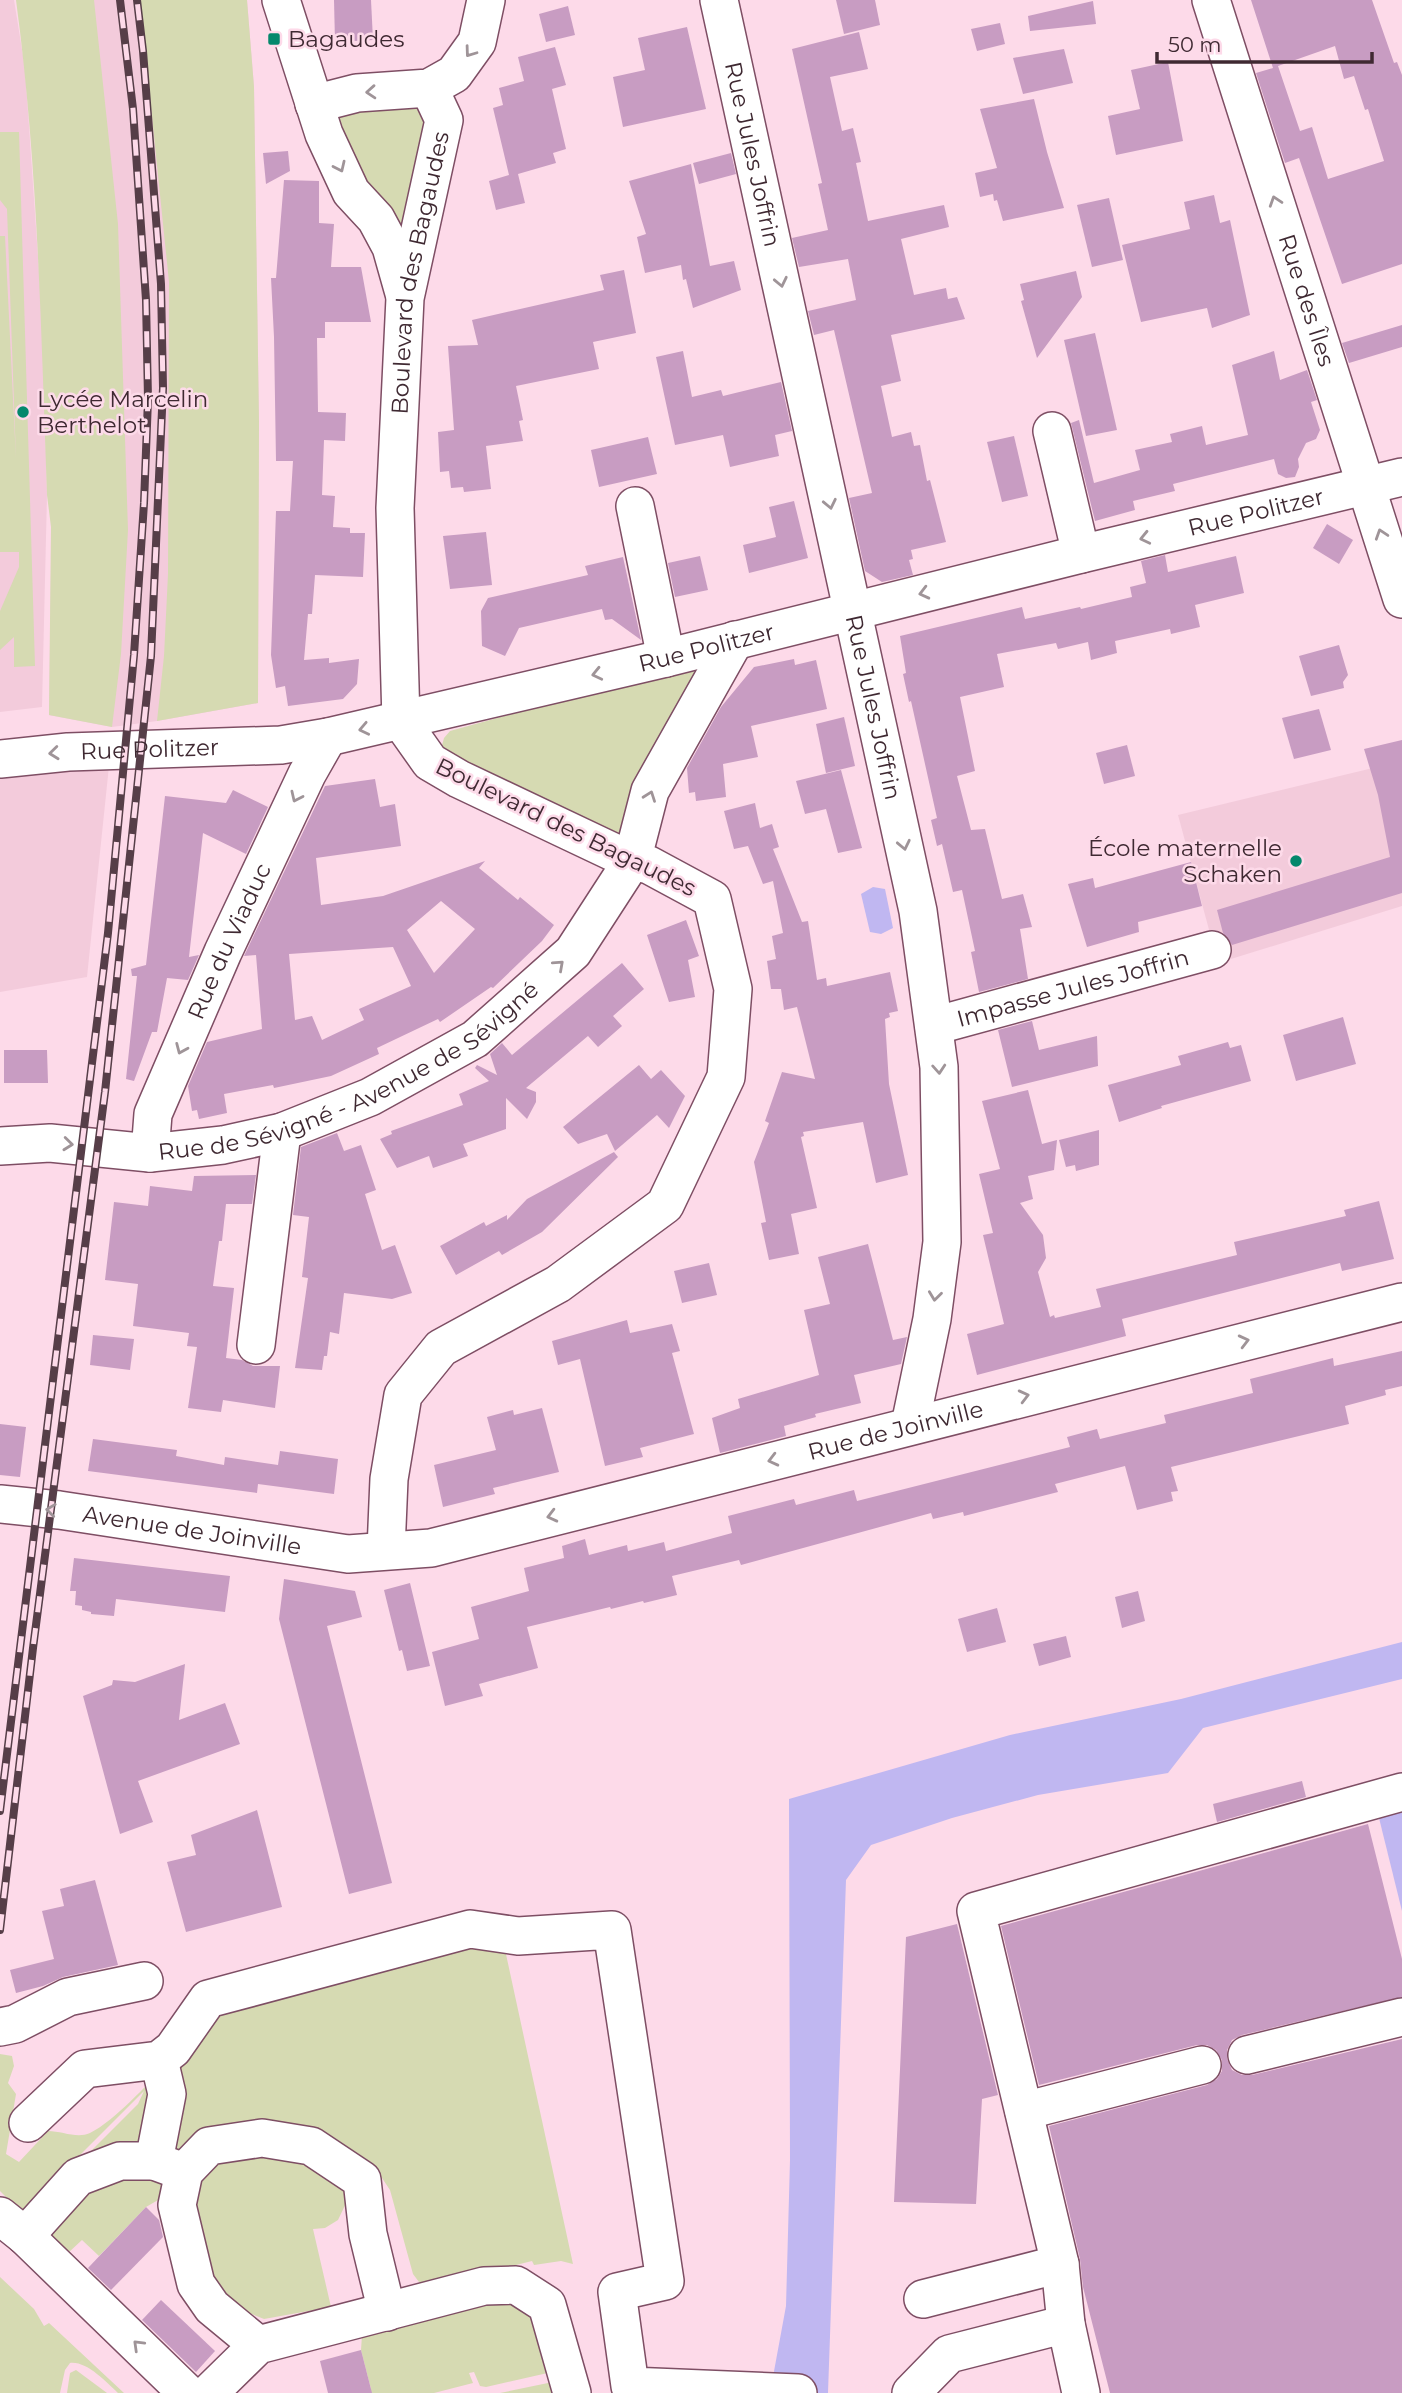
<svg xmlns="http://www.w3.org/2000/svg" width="1402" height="2393" viewBox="0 0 1402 2393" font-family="Montserrat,sans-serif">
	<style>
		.built { fill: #f3cbdb }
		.green { fill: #d6dab2 }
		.water { fill: #c0b7f1 }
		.building { fill: #c89cc2; fill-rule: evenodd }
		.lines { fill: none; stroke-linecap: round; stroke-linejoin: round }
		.minor-casing { stroke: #7e4e64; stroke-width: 40 }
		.minor { stroke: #fff; stroke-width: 37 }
		.rail-casing { stroke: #563e48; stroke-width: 8 }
		.rail { stroke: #fddae9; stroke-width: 5; stroke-dasharray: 16; stroke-linecap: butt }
		.oneway { stroke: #9f9498 }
		.poi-dot { fill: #04886c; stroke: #fddae9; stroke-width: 2.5 }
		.labels { text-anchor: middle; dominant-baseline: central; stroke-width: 5; stroke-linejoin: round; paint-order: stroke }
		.poi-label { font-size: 23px; fill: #3f2932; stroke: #fddae9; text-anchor: start }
		.street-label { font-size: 23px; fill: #3f2932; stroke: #fddae9 }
	</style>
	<rect width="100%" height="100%" fill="#fddae9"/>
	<g class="built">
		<path d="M0 0H14L25 68 43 330 47 495 42 707 0 712Z"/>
		<path d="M22 0H247L254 87 259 423 258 703 157 721 112 727 49 715 54 354Z"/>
		<path d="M1402 761V906L1218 963 1178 815Z"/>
		<path d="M109 766 87 977 0 992V774Z"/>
	</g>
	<g class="green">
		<path d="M16 0H94L118 224 128 530 121 654 112 727 49 715 51 527 47 495C41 330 38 164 16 0Z"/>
		<path d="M140 0H247L254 87 259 423 258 703 157 721 164 656 168 574 169 282Z"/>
		<path d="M429 88 405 298 324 134 357 93Z"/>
		<path d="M0 132H19L35 666 14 667V637L0 650V611L19 567V552H0V236H5L16 459 7 209 0 200Z"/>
		<path d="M685 666 694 669 699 678 618 845 441 749 444 738 450 731Z"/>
		<path d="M454 1938 504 1945 573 2264 561 2261 534 2265 532 2261 432 2286 425 2290 413 2274 390 2190 376 2169 357 2155 182 2154 62 2180 138 2104 144 2091 33 2202 38 2209 19 2210 0 2191V2054L12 2056 14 2066 8 2083 16 2094 6 2154 19 2162 48 2131C62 2131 77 2139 90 2133 116 2120 145 2085 168 2065 176 2058 189 2059 196 2050 202 2040 203 2024 206 2013Z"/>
		<path d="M246 2153 316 2159 345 2183 348 2199 338 2220 325 2228 313 2229 331 2307 264 2319 244 2311 217 2288 200 2260 189 2182 221 2159Z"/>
		<path d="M142 2173 161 2181 165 2196 146 2207 99 2256 82 2240 68 2253 50 2235 83 2188Z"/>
		<path d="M0 2277 34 2309 44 2326 49 2323 124 2393H118C106 2382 87 2361 70 2363L65 2370 60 2393H0Z"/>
		<path d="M506 2298 535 2318 552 2372 486 2387 480 2386 474 2372 469 2373 473 2383 434 2393H356L371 2389 361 2350 362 2335Z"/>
		<path d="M76 2370 107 2393H67L70 2373Z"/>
		<path d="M555 2382 557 2393H500L548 2383Z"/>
	</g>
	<g class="water">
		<path d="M873 887 885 889 893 928 881 934 870 932 861 894Z"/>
		<path d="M1402 1642V1679L1203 1728 1168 1773 1038 1795 952 1818 871 1845 846 1880 828 2393H770L786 2306 790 2160 789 1799 1010 1735 1181 1699Z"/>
		<path d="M1402 1811V1911L1379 1818Z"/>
	</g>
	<g class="building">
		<path d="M334 0H371L373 40 335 42Z"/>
		<path d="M836 0H875L880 25 844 34Z"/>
		<path d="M1251 0H1372L1394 63 1397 62 1402 75V264L1342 284 1299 158 1285 163 1256 73 1273 68ZM1335 46 1344 79 1354 76 1365 110 1368 109 1384 161 1328 179 1312 127 1300 131 1278 66Z"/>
		<path d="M1093 1 1096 24 1030 31 1028 16Z"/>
		<path d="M568 6 575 35 546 42 539 14Z"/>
		<path d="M1000 23 1005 44 977 51 971 29Z"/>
		<path d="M687 27 706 109 623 127 613 77 645 70 638 38Z"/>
		<path d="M859 32 868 69 830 77 842 131 853 128 861 162 856 163 868 221 944 205 949 227 901 239 914 295 946 288 948 299 957 297 965 319 891 335 901 381 881 386 892 437 911 432 914 446 920 445 927 481 930 480 946 542 911 550 913 559 909 560 913 575 882 582 865 571 849 498 872 493 834 330 814 335 808 311 856 300 848 259 799 267 792 238 828 230 818 184 822 183 792 49Z"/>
		<path d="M555 47 566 85 552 89 566 149 553 153 556 163 518 174 525 203 496 210 489 181 509 175 493 108 503 105 499 88 524 81 518 57Z"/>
		<path d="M1064 49 1073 83 1023 94 1013 58Z"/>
		<path d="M1168 62 1183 141 1116 155 1108 116 1140 109 1131 70Z"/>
		<path d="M1034 99 1047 152 1064 208 1003 221 997 200 994 201 993 194 980 197 975 173 997 168 980 109Z"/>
		<path d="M288 151 290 171 266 184 263 153Z"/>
		<path d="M731 153 736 174 699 184 693 163Z"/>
		<path d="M691 164 710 266 734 261 741 290 693 308 686 279 683 280 681 265 645 273 637 237 646 234 629 181Z"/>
		<path d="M284 180 319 181V223L334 224 331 267H361L371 322H325V338H317L318 412 346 413 345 441 324 440 322 495 335 496 333 527 350 528V533H365L363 577 315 575 312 614H308L304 660 329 658V663L359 659 357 684 343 699 288 706 285 686 276 688 271 655 276 511H290L293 461H276L274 337 271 278H276Z"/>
		<path d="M1214 195 1220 223 1230 220 1250 315 1212 328 1207 308 1141 322 1122 245 1190 229 1184 202Z"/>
		<path d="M1109 198 1123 260 1092 267 1077 205Z"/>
		<path d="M624 270 636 333 593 342 599 369 516 386 523 420 519 421 523 441 486 446 491 489 464 492 463 487 451 488 449 471 440 472 438 432 454 430 448 346 478 345 472 320 604 290 600 275Z"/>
		<path d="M1076 271 1082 297 1037 358 1021 301 1024 300 1020 284Z"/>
		<path d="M1402 325V347L1349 363 1342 343Z"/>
		<path d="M1095 333 1117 430 1086 436 1064 340Z"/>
		<path d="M683 351 692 397 721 390 723 396 781 382 792 431 775 435 779 456 730 467 723 435 675 445 656 357Z"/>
		<path d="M1274 351 1280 380 1307 370 1317 400 1311 402 1320 430 1316 439 1306 443 1298 459 1299 467 1295 477 1286 478 1278 474 1274 459 1173 484 1175 491 1133 501 1135 510 1095 521 1071 423 1079 420 1094 483 1140 470 1135 450 1172 442 1170 434 1202 426 1206 445 1248 435 1232 365Z"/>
		<path d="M1014 436 1028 496 1002 502 987 442Z"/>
		<path d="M648 437 657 474 599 487 591 450Z"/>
		<path d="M794 501 808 558 749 573 743 545 776 537 769 507Z"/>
		<path d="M1327 524 1353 540 1339 564 1313 548Z"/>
		<path d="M486 532 492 585 450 589 443 536Z"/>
		<path d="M1165 555 1168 572 1236 556 1244 593 1195 605 1200 627 1171 634 1170 629 1115 641 1117 653 1091 660 1088 642 1058 649 1056 643 997 654 1004 687 960 697 975 771 957 776 971 830 985 829 1002 899 1023 894 1032 927 1020 929 1028 979 979 992 971 952 975 951 962 890 953 892 942 844 937 846 931 820 937 818 911 701 909 702 903 674 906 673 900 636 1022 607 1025 619 1080 607 1081 609 1132 597 1130 587 1146 583 1141 561Z"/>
		<path d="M700 556 708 590 675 597 668 563Z"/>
		<path d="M623 557 641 640 612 619 605 620 602 609 519 628 505 656 482 646 481 611 488 598 588 575 585 566Z"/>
		<path d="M1339 645 1348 675 1343 682 1344 688 1311 696 1299 656Z"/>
		<path d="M794 659 795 665 816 660 827 709 751 726 758 757 723 764 726 797 696 801 695 792 689 793 687 768 721 707 754 667Z"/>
		<path d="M1319 709 1331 750 1294 759 1282 718Z"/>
		<path d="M844 717 855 766 826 773 816 724Z"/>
		<path d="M1402 740V893L1232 945 1223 933 1217 910 1390 857 1378 795 1364 749Z"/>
		<path d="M1127 745 1135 776 1104 784 1096 753Z"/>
		<path d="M841 770 862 848 838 853 826 809 805 814 796 781Z"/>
		<path d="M375 779 380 807 395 804 401 846 316 858 321 905 383 896 485 861 479 868 518 900 520 897 554 925 542 941 493 988 491 987 440 1022 438 1019 377 1048 379 1054 331 1076 274 1088 273 1085 224 1094 227 1113 199 1119 197 1110 192 1111 188 1086 207 1042 262 1029 256 955 244 956 325 786ZM441 901 475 929 434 973 407 930ZM393 947 411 986 359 1009 364 1020 322 1040 312 1016 295 1020 289 954Z"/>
		<path d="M233 790 268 807 246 854 203 833 189 957 199 955 188 980 167 978 157 1032H152L134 1081 126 1079 137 976H132L131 969 146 965 165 796 226 803Z"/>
		<path d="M755 803 760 828 772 824 779 847 773 849 802 922 808 921 817 980 826 978 827 986 890 972 898 1011 889 1013 890 1017 885 1019 889 1084 908 1175 876 1183 863 1122 803 1132 804 1136 801 1137 817 1208 791 1214 799 1254 769 1260 761 1223 766 1222 754 1162 769 1123 765 1121 782 1072 815 1079 797 1007 784 1010 781 989H771L767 961 776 959 772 936 783 933 773 881 763 884 748 846 734 849 724 811Z"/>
		<path d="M1191 862 1202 906 1138 922 1139 932 1087 947 1068 884 1093 878 1095 888Z"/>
		<path d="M686 920 699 956 688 960 695 997 669 1002 647 935Z"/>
		<path d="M622 963 644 989 613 1016 622 1026 598 1047 588 1036 526 1088 536 1092V1102L527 1119 506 1098V1129L463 1144 468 1156 433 1168 429 1156 397 1168 380 1139 392 1134 391 1131 463 1105 459 1094 489 1081 475 1068 477 1065 497 1075 490 1054 502 1043 512 1055Z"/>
		<path d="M1343 1017 1356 1064 1296 1081 1283 1035Z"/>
		<path d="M1032 1021 1039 1050 1097 1036 1098 1066 1012 1087 998 1030Z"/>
		<path d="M1228 1042 1230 1048 1241 1045 1251 1081 1161 1106 1162 1108 1119 1122 1108 1085 1181 1065 1178 1056Z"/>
		<path d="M4 1050H47L48 1083H4Z"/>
		<path d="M639 1065 651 1079 661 1070 685 1096 669 1128 657 1115 615 1151 607 1134 578 1144 563 1127Z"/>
		<path d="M1028 1090 1042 1144 1057 1140 1054 1170 1028 1176 1033 1199 1020 1203 1043 1235 1046 1258 1038 1272 1050 1317 1054 1315 1055 1318 1101 1307 1096 1289 1237 1255 1234 1242 1346 1216 1344 1210 1379 1201 1394 1259 1342 1271 1340 1263 1122 1319 1126 1336 977 1375 967 1334 1004 1324 983 1235 993 1233 979 1174 1000 1169 982 1101Z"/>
		<path d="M1099 1130V1165L1076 1171 1075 1165 1066 1167 1059 1140Z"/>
		<path d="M337 1133 344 1151 361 1145 376 1190 365 1194 382 1250 395 1245 412 1293 392 1299 344 1293 339 1334 330 1332 327 1356H324L322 1370 295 1368 308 1278 302 1277 309 1217 293 1215 301 1147Z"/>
		<path d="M614 1152 618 1157 542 1232 502 1255 499 1251 456 1275 440 1246 484 1222 486 1226 507 1215V1220L527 1199Z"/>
		<path d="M256 1175 252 1204H226L222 1241H219L213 1286 234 1288 226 1358 242 1360 253 1366H280L275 1408 223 1400 221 1412 188 1408 197 1347 187 1346 189 1333 133 1326 138 1284 105 1280 114 1202 148 1206 150 1186 192 1191 194 1176Z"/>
		<path d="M868 1244 893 1340 907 1337 901 1364 854 1375 861 1403 815 1414 816 1417 784 1426 786 1436 720 1453 712 1418 740 1408 738 1399 819 1375 804 1310 830 1304 818 1257Z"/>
		<path d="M709 1263 717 1295 682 1303 674 1271Z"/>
		<path d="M627 1320 630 1333 672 1324 680 1351 672 1353 694 1434 640 1448 643 1457 605 1466 580 1359 558 1365 552 1341Z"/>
		<path d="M93 1335 134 1339 130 1370 90 1365Z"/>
		<path d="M1402 1351V1386L1385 1390 1386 1395 1345 1406 1349 1424 1171 1467 1178 1491 1171 1492 1173 1501 1137 1510 1125 1466 1055 1484 1058 1492 964 1516 963 1512 933 1519 931 1513 741 1565 739 1560 672 1576 677 1595 644 1603 643 1601 611 1609 610 1607 527 1627 538 1668 479 1684 483 1696 445 1706 432 1652 479 1639 471 1607 529 1591 524 1568 564 1558 562 1546 585 1539 589 1555 627 1545 628 1551 664 1542 666 1551 732 1533 728 1516 794 1499 796 1505 854 1490 857 1501 1070 1447 1067 1437 1097 1429 1100 1439 1166 1423 1164 1415 1253 1393 1250 1379 1333 1358 1334 1366Z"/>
		<path d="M542 1408 559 1472 493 1488 495 1494 443 1507 434 1465 496 1450 487 1417 513 1410 514 1415Z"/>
		<path d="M0 1424 26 1427 20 1477 0 1475Z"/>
		<path d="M93 1439 177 1450 176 1456 224 1465 225 1457 278 1465 280 1451 338 1459 334 1494 258 1484 257 1493 88 1471Z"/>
		<path d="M74 1558 230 1576 225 1612 116 1599 114 1616 91 1614V1612L82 1610V1606L75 1605 76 1591H70Z"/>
		<path d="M284 1579 355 1591 362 1617 327 1626 392 1883 349 1894 279 1619Z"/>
		<path d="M410 1583 430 1666 407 1671 402 1650 399 1651 384 1590Z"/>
		<path d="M1138 1591 1145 1621 1122 1628 1115 1597Z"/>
		<path d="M997 1608 1006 1642 967 1652 958 1619Z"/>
		<path d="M1066 1636 1071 1657 1039 1666 1033 1644Z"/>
		<path d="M185 1664 179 1720 225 1703 240 1744 138 1781 153 1822 120 1834 83 1696 112 1685 113 1680 135 1682Z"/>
		<path d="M1302 1781 1306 1797 1217 1822 1213 1804Z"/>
		<path d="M257 1810 282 1907 186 1932 167 1862 196 1855 191 1835Z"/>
		<path d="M1368 1824 1402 1959V1997L1242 2035 1232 2040 1227 2050V2059L1232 2070 1242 2075H1252L1402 2039V2393H1110L1083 2287 1080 2259 1049 2126 1207 2085 1217 2079 1222 2071V2060L1216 2050 1207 2045H1197L1039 2085 1001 1926Z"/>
		<path d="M95 1880 118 1965 63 1977 43 1986 16 1993 10 1970 54 1959 42 1911 64 1906 60 1889Z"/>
		<path d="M957 1924 998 2095 982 2099 976 2204 894 2202 906 1937Z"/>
		<path d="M146 2207 159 2220 163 2237 111 2290 88 2268Z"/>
		<path d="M161 2300 215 2351 196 2372 142 2320Z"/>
		<path d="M361 2350 372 2393H328L320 2361Z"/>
	</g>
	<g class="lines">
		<g class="minor-casing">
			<g id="minor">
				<path d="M281 0 324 134 351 192 376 219 391 247 404 293"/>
				<path id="s1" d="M719 0 918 911 939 1067 942 1242 932 1319 910 1425"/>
				<path id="s2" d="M1211 0 1402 599"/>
				<path d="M314 104 357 93 429 88 454 74 477 42 486 0"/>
				<path d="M1052 431 1081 554"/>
				<path d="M635 506 666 658"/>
				<path id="s3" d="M0 759 68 752 281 745 328 737 666 658 1081 554 1402 477"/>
				<path id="s4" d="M934 1026 1212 950"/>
				<path id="s5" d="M0 1146 50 1143 150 1153 223 1145 282 1132 370 1097 475 1039 573 952 632 861 650 791 735 640"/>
				<path id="s6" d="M150 1153 153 1114 223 952 307 774 328 737"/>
				<path d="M256 1345 282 1132"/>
				<path id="s7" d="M0 1504 59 1510 348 1554 431 1548 1402 1302"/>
				<path id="s8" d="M386 1550 389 1479 403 1395 441 1348 558 1284 665 1205 726 1077 733 989 712 899 649 865 632 861 459 779 430 762 401 721 395 508 405 298 444 120 429 88"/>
				<path d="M0 2027 15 2024 68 1997 144 1981"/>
				<path d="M1247 2055 1402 2017"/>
				<path d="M1024 2111 1202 2065"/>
				<path d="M28 2123 85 2069 159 2060 173 2049 208 1999 470 1929 518 1936 612 1930 665 2281 617 2292 630 2386 798 2393"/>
				<path d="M154 2161 167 2094 159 2060"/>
				<path d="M0 2216 25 2236 187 2393"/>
				<path d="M25 2236 78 2177 120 2161H154L184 2172"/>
				<path d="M923 2299 1060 2264"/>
				<path d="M258 2345 212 2307 196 2284 177 2205 184 2172 209 2146 262 2138 311 2146 362 2180 368 2234 387 2312"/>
				<path d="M209 2393 258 2345 484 2286 516 2285 547 2305 572 2393"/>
				<path d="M911 2393 949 2354 1066 2324"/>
				<path d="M1081 2393 1066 2324 1060 2264 976 1911 1402 1792"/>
			</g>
		</g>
		<use href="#minor" class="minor"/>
		<g class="rail-casing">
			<g id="rail">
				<path d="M0 1811 108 933 134 655 144 503 148 399 146 300 133 109 120 0"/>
				<path d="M0 1930 33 1648 105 1092 151 656 163 388 161 284 143 51 137 0"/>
			</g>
		</g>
		<use href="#rail" class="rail"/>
	</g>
	<defs><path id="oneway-chevron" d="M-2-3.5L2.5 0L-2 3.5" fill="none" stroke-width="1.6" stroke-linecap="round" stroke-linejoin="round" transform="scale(1.75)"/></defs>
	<g class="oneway">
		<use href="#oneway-chevron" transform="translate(470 52) rotate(126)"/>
		<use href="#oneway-chevron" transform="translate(371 92) rotate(176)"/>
		<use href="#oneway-chevron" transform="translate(340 167) rotate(65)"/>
		<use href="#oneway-chevron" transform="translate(1275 201) rotate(-108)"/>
		<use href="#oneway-chevron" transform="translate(781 282) rotate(78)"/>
		<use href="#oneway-chevron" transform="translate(830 504) rotate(78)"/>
		<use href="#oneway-chevron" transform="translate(1381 534) rotate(-108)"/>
		<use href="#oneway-chevron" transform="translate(1145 538) rotate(167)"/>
		<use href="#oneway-chevron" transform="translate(924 593) rotate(166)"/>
		<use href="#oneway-chevron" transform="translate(597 674) rotate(167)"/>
		<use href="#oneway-chevron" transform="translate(364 729) rotate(168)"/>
		<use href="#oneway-chevron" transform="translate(54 753) rotate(174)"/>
		<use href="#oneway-chevron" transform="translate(650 796) rotate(-70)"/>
		<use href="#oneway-chevron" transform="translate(296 797) rotate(115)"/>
		<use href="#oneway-chevron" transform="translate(904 845) rotate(78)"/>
		<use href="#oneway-chevron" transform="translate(559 965) rotate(-42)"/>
		<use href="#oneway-chevron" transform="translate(181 1049) rotate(113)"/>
		<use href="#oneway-chevron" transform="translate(939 1069) rotate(86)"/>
		<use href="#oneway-chevron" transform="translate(68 1144) rotate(6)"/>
		<use href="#oneway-chevron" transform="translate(935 1296) rotate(97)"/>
		<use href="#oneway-chevron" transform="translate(1244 1341) rotate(-14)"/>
		<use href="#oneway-chevron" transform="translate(1024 1396) rotate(-14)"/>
		<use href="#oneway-chevron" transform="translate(773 1460) rotate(166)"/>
		<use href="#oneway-chevron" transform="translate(51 1510) rotate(-173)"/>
		<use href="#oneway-chevron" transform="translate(552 1516) rotate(166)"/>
		<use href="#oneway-chevron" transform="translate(138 2345) rotate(-136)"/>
	</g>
	<g class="poi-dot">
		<rect x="267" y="32" width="14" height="14" rx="3.5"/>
		<circle cx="23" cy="412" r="7"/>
		<circle cx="1296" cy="861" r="7"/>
	</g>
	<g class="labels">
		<g class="poi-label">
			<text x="288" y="39">Bagaudes</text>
			<text x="37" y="399">Lycée Marcelin<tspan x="37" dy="26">Berthelot</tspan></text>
			<text x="1282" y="848" text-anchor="end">École maternelle<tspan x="1282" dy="26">Schaken</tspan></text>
		</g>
		<g class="street-label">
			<text stroke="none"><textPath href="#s1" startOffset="158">Rue Jules Joffrin</textPath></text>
			<text stroke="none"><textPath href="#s8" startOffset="1620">Boulevard des Bagaudes</textPath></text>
			<text stroke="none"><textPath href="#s2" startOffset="315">Rue des Îles</textPath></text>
			<text stroke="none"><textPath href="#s3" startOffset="1284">Rue Politzer</textPath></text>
			<text stroke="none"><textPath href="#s3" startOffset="718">Rue Politzer</textPath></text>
			<text stroke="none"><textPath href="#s1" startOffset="724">Rue Jules Joffrin</textPath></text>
			<text stroke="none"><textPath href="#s3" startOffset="150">Rue Politzer</textPath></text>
			<text transform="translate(566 827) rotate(26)">Boulevard des Bagaudes</text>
			<text stroke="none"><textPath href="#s6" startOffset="228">Rue du Viaduc</textPath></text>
			<text stroke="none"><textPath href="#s4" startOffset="144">Impasse Jules Joffrin</textPath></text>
			<text stroke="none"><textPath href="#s5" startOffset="369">Rue de Sévigné - Avenue de Sévigné</textPath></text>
			<text stroke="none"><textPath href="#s7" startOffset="914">Rue de Joinville</textPath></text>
			<text stroke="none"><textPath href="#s7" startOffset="194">Avenue de Joinville</textPath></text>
		</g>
	</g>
	<path d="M1157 52v10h215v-10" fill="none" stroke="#3f2932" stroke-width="3.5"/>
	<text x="1168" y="52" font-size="21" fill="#3f2932" stroke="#fddae9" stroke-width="5" paint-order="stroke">50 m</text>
</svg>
